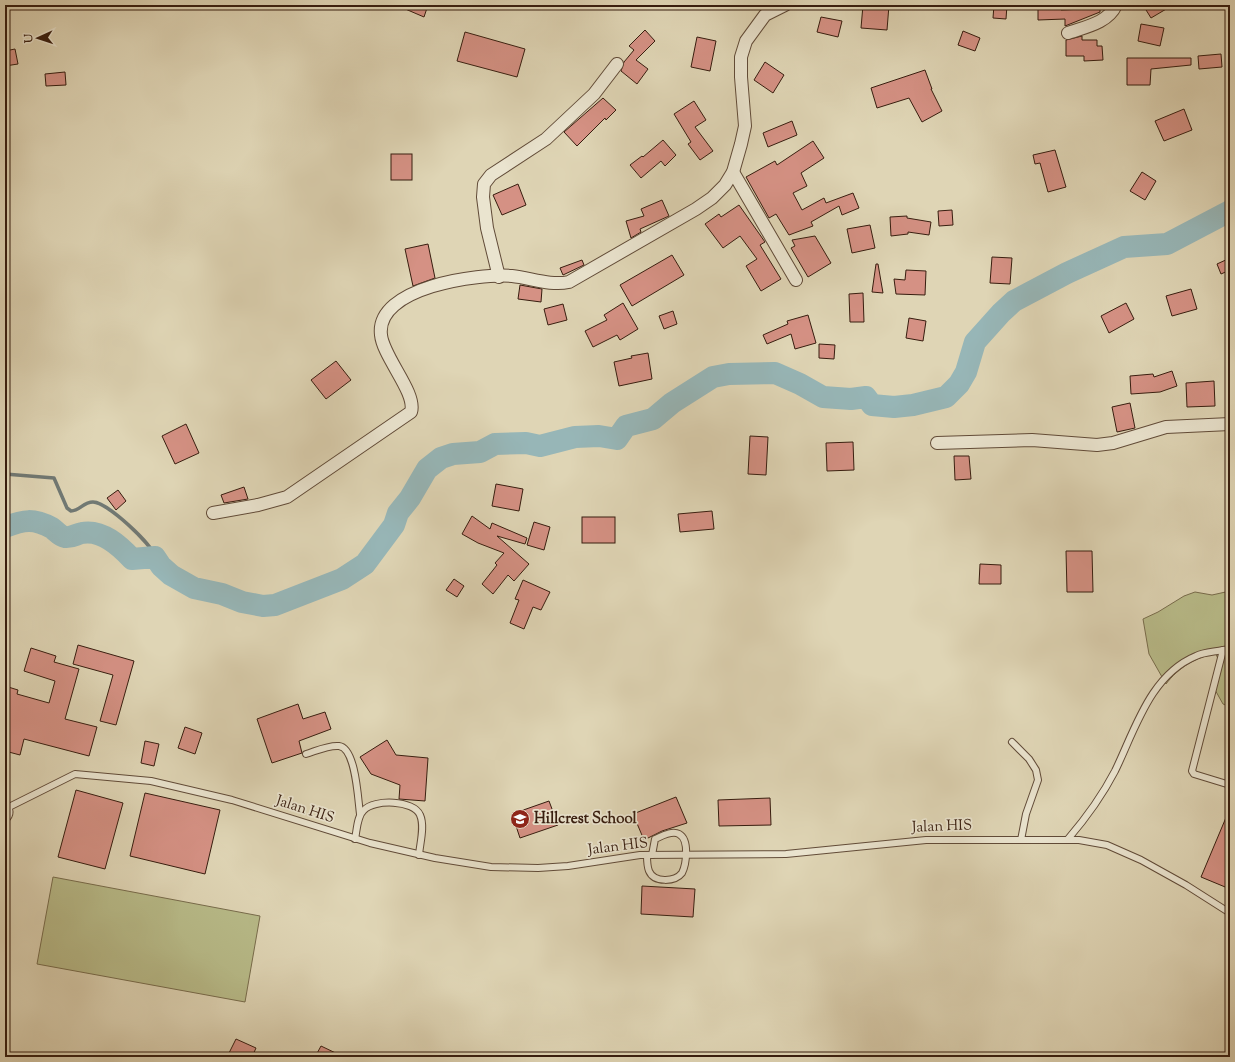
<svg xmlns="http://www.w3.org/2000/svg" width="1235" height="1062" viewBox="0 0 1235 1062" font-family="'Sorts Mill Goudy',serif">
	<style>
		.green { fill: #b8bb89; stroke: #786c4c }
		.lines { fill: none; stroke-linecap: round; stroke-linejoin: round }
		.stream { stroke: #717974; stroke-width: 3.5 }
		.river { stroke: #97b6b7; stroke-width: 22 }
		.building { fill: #d59184; stroke: #371d0f }
		.service-casing { stroke: #614b38; stroke-width: 8 }
		.minor-casing { stroke: #614b38; stroke-width: 14 }
		.service { stroke: #eae4cf; stroke-width: 6 }
		.minor { stroke: #eae4cf; stroke-width: 12 }
		.labels { text-anchor: middle; dominant-baseline: central; stroke-width: 3.5; stroke-linejoin: round; paint-order: stroke }
		.street-label { font-size: 15px; fill: #371d0f; stroke: #eae4cf }
		.poi-label { font-size: 15px; font-weight: bold; fill: #371d0f; stroke: #eae4cf; text-anchor: start }
	</style>
	<rect width="100%" height="100%" fill="#dfd5b5"/>
	<filter id="stains"><feTurbulence type="fractalNoise" baseFrequency=".005" numOctaves="4"/><feColorMatrix values="0 0 0 0 .2 0 0 0 0 .09 0 0 0 0 .02 0 0 0 .5 -.17"/></filter>
	<radialGradient id="worn" r=".72"><stop offset=".6" stop-color="#630" stop-opacity="0"/><stop offset="1" stop-color="#630" stop-opacity=".3"/></radialGradient>
	<g class="green">
		<path d="M1230 591V707L1223 704 1214 688 1220 664 1216 654C1197 656 1178 668 1166 684L1149 654 1143 619 1158 612 1184 596 1195 592 1212 595Z"/>
		<path d="M53 877 260 916 245 1002 37 964Z"/>
	</g>
	<g class="lines">
		<path class="stream" d="M5 474 54 478 67 508 71 511C80 511 83 502 93 502 107 502 152 544 155 557"/>
		<path class="river" d="M5 527C24 520 33 518 52 528 56 531 60 536 65 537 72 538 76 534 82 533 102 529 120 546 132 559L155 557 161 566 171 575 194 588 222 594 242 602 263 606 275 605 342 579 365 564 394 525 398 513 410 498 427 469 441 458 453 454 480 452 495 444 526 443 540 446 575 437 599 436 617 439 626 426 653 419 672 403 713 377 729 374 775 373 800 384 823 397 851 399 866 397 872 405 894 407 913 405 946 397 959 384 966 372 975 342 1001 313 1014 301 1067 273 1124 247 1167 244 1230 211"/>
	</g>
	<g class="building">
		<path d="M396 5H428L424 17Z"/>
		<path d="M863 5H889L887 30 861 28Z"/>
		<path d="M994 5H1007L1006 19 993 18Z"/>
		<path d="M1038 5H1061V10L1085 9V5H1100V12L1065 26V19L1038 20Z"/>
		<path d="M1143 5H1173L1151 18Z"/>
		<path d="M821 17 842 21 838 37 817 32Z"/>
		<path d="M1141 24 1164 28 1160 46 1138 41Z"/>
		<path d="M645 30 655 41 636 60 648 69 637 84 621 71 624 62 634 50 629 46Z"/>
		<path d="M963 31 980 38 975 51 958 45Z"/>
		<path d="M465 32 525 49 517 77 457 61Z"/>
		<path d="M1082 36V40H1097V46H1102L1103 60 1084 61V56H1066V40Z"/>
		<path d="M697 37 716 41 710 71 691 67Z"/>
		<path d="M15 49 18 64 5 66V51Z"/>
		<path d="M1221 54 1222 67 1199 69 1198 56Z"/>
		<path d="M1127 58H1191V65L1151 69 1150 85H1127Z"/>
		<path d="M765 62 784 75 773 93 754 80Z"/>
		<path d="M925 70 932 89H931L942 111 922 122 909 98 877 108 871 88Z"/>
		<path d="M65 72 66 85 46 86 45 74Z"/>
		<path d="M603 98 616 110 606 120 605 118 577 146 564 132Z"/>
		<path d="M694 101 706 120 695 127 713 151 700 160 688 144 691 142 674 114Z"/>
		<path d="M1184 109 1192 130 1164 141 1155 121Z"/>
		<path d="M792 121 797 135 768 147 763 133Z"/>
		<path d="M663 140 676 155 665 166 661 161 641 178 630 165 642 156 643 157Z"/>
		<path d="M813 141 824 158 801 173 807 186 793 193 802 210 824 198 826 203 853 193 859 208 842 215 839 206 811 222 813 226 789 235 776 214 769 218 746 177 775 161 777 165Z"/>
		<path d="M1055 150 1066 187 1048 192 1040 163 1035 164 1033 155Z"/>
		<rect x="391" y="154" width="21" height="26"/>
		<path d="M1142 172 1156 181 1145 200 1130 191Z"/>
		<path d="M518 184 526 205 502 215 493 195Z"/>
		<path d="M662 200 669 216 640 229 641 232 631 238 626 221 644 216 641 209Z"/>
		<path d="M739 205 765 242 760 245 781 279 761 291 746 266 757 259 740 236 723 248 705 224 719 214 721 217Z"/>
		<path d="M952 210 953 225 939 226 938 211Z"/>
		<path d="M907 216V218L931 222 929 235 908 232V234L891 236 890 217Z"/>
		<path d="M870 225 875 248 852 253 847 229Z"/>
		<path d="M815 236 831 263 808 277 791 248 795 246 792 240Z"/>
		<path d="M428 244 435 278 413 286 405 249Z"/>
		<path d="M672 255 684 275 632 306 620 285Z"/>
		<path d="M992 257 1012 258 1010 284 990 283Z"/>
		<path d="M1230 258V270L1221 274 1217 264Z"/>
		<path d="M582 260 584 265 563 275 560 268Z"/>
		<path d="M876 264H878L883 293 872 292Z"/>
		<path d="M906 270 926 271 925 295 896 294 894 279 905 280Z"/>
		<path d="M520 285 542 289 541 302 518 299Z"/>
		<path d="M1191 289 1197 309 1172 316 1166 296Z"/>
		<path d="M863 293 864 322H850L849 294Z"/>
		<path d="M623 303 638 329 620 340 617 335 593 347 585 331 607 320 604 315Z"/>
		<path d="M1126 303 1134 319 1109 333 1101 316Z"/>
		<path d="M563 304 567 320 548 325 544 309Z"/>
		<path d="M673 311 677 324 664 329 659 316Z"/>
		<path d="M808 315 816 343 795 349 791 334 767 344 763 335 788 324 787 321Z"/>
		<path d="M909 318 926 321 923 341 906 338Z"/>
		<path d="M819 344 835 345 834 359 819 358Z"/>
		<path d="M648 353 652 379 619 386 614 362 632 358 631 356Z"/>
		<path d="M336 361 351 380 326 399 311 380Z"/>
		<path d="M1172 371 1177 386 1160 392 1131 394 1130 376 1153 374 1154 377Z"/>
		<path d="M1214 381 1215 406 1187 407 1186 383Z"/>
		<path d="M1130 403 1135 428 1117 432 1112 407Z"/>
		<path d="M186 424 199 453 175 464 162 436Z"/>
		<path d="M750 436 768 437 766 475 748 474Z"/>
		<path d="M853 442 854 470 827 471 826 443Z"/>
		<path d="M954 456H969L971 479 955 480Z"/>
		<path d="M496 484 523 489 519 511 492 506Z"/>
		<path d="M244 487 248 499 224 503 221 495Z"/>
		<path d="M118 490 126 501 116 510 107 498Z"/>
		<path d="M712 511 714 529 680 532 678 514Z"/>
		<path d="M472 516 490 529 492 523 527 538 525 544 497 536 529 564 514 581 508 575 493 594 482 584 497 565 495 563 504 553 478 543 462 534Z"/>
		<rect x="582" y="517" width="33" height="26"/>
		<path d="M534 522 550 527 544 550 527 545Z"/>
		<path d="M1066 551H1092L1093 592H1067Z"/>
		<path d="M980 564 1001 565V584H979Z"/>
		<path d="M454 579 464 586 457 597 446 590Z"/>
		<path d="M523 580 550 592 541 610 533 607 524 629 510 623 519 600 515 599Z"/>
		<path d="M78 645 134 661 116 725 100 721 113 675 73 664Z"/>
		<path d="M31 648 56 656 54 662 79 669 65 719 97 727 89 756 24 739 20 755 5 751V686L18 690 17 694 49 703 55 681 24 671Z"/>
		<path d="M298 704 303 719 325 712 331 729 299 741 302 753 272 763 257 719Z"/>
		<path d="M185 727 202 733 195 754 178 748Z"/>
		<path d="M387 740 396 755 428 758 425 801 399 799 400 785 371 774 360 757Z"/>
		<path d="M145 741 159 744 154 766 141 763Z"/>
		<path d="M76 790 123 803 105 869 58 857Z"/>
		<path d="M145 793 220 810 205 874 130 856Z"/>
		<path d="M676 797 687 823 662 831 644 840 633 814Z"/>
		<path d="M770 798 771 825 719 826 718 800Z"/>
		<path d="M549 801 558 825 520 838 512 814Z"/>
		<path d="M1230 808V889L1201 877Z"/>
		<path d="M642 886 695 889 693 917 641 914Z"/>
		<path d="M236 1039 256 1048 252 1057H227Z"/>
		<path d="M321 1046 344 1057H315Z"/>
	</g>
	<g class="lines">
		<g class="service-casing">
			<g id="service">
				<path d="M1230 649 1223 650 1192 771 1194 774 1230 785"/>
				<path d="M1012 742 1029 759 1036 770 1038 780 1026 814 1021 840"/>
				<path d="M306 754C316 751 328 745 339 746 356 748 358 800 360 814"/>
				<path d="M5 803C10 808 12 815 5 820"/>
				<path d="M9 807 75 774 151 781 232 800 370 843 435 858 491 867 538 868 568 866 640 855 786 854 926 840H1079L1107 845 1141 860 1186 885 1230 913"/>
				<path d="M355 839C357 830 357 816 364 810 374 799 414 800 420 815 425 826 420 843 419 855"/>
				<path d="M1068 839C1086 818 1102 796 1115 771 1135 730 1150 675 1196 656 1204 652 1214 652 1223 650"/>
				<path d="M647 855C647 860 647 866 649 871 654 883 675 882 682 873 686 865 690 840 679 834 672 830 662 836 655 839L652 855"/>
			</g>
		</g>
		<g class="minor-casing">
			<g id="minor">
				<path d="M1068 33C1085 27 1108 23 1116 5"/>
				<path d="M733 172 796 280"/>
				<path d="M499 277 487 228 483 197 484 184 491 175 546 139 594 94 617 64"/>
				<path d="M937 443 1032 440 1097 445 1113 443 1166 427 1230 424"/>
				<path d="M213 513 258 505 287 497 411 412C417 393 383 357 381 335 375 287 479 273 512 276 531 278 550 286 569 282L696 209 712 198 725 185 733 172 741 144 745 126 741 77V57L746 41 765 15 785 5"/>
			</g>
		</g>
		<use href="#service" class="service"/>
		<use href="#minor" class="minor"/>
	</g>
	<defs>
		<g id="school-disc" transform="scale(1)"><circle r="9.5" fill="#8f2418" stroke="#eae4cf"/><path d="M0-5L7-2L0 1L-7-2ZM-4 1L0 2.5L4 1V4Q0 6-4 4Z" fill="#fff"/></g>
	</defs>
	<g fill-rule="evenodd">
		<use href="#school-disc" x="520" y="819"/>
	</g>
	<g class="labels">
		<g class="street-label">
			<text transform="translate(305 810) rotate(18)">Jalan HIS</text>
			<text transform="translate(942 827) rotate(-2)">Jalan HIS</text>
			<text transform="translate(618 847) rotate(-7)">Jalan HIS</text>
		</g>
		<g class="poi-label">
			<text x="534" y="819">Hillcrest School</text>
		</g>
	</g>
	<rect width="1235" height="1062" fill="none" stroke="#dfd5b5" stroke-width="20"/>
	<rect x="6" y="6" width="1223" height="1050" fill="none" stroke="#371d0f" stroke-width="2"/>
	<rect x="10" y="10" width="1215" height="1042" fill="none" stroke="#371d0f"/>
	<g transform="translate(38 38) rotate(267)" stroke="#eae4cf" stroke-width="3" paint-order="stroke">
	<path d="M0-3L7 15L0 10L-7 15Z" fill="#371d0f"/>
	<text y="-6" font-size="11" font-weight="bold" text-anchor="middle" fill="#371d0f">U</text>
	</g>
	<rect width="100%" height="100%" filter="url(#stains)"/>
	<rect width="100%" height="100%" fill="url(#worn)"/>
</svg>
